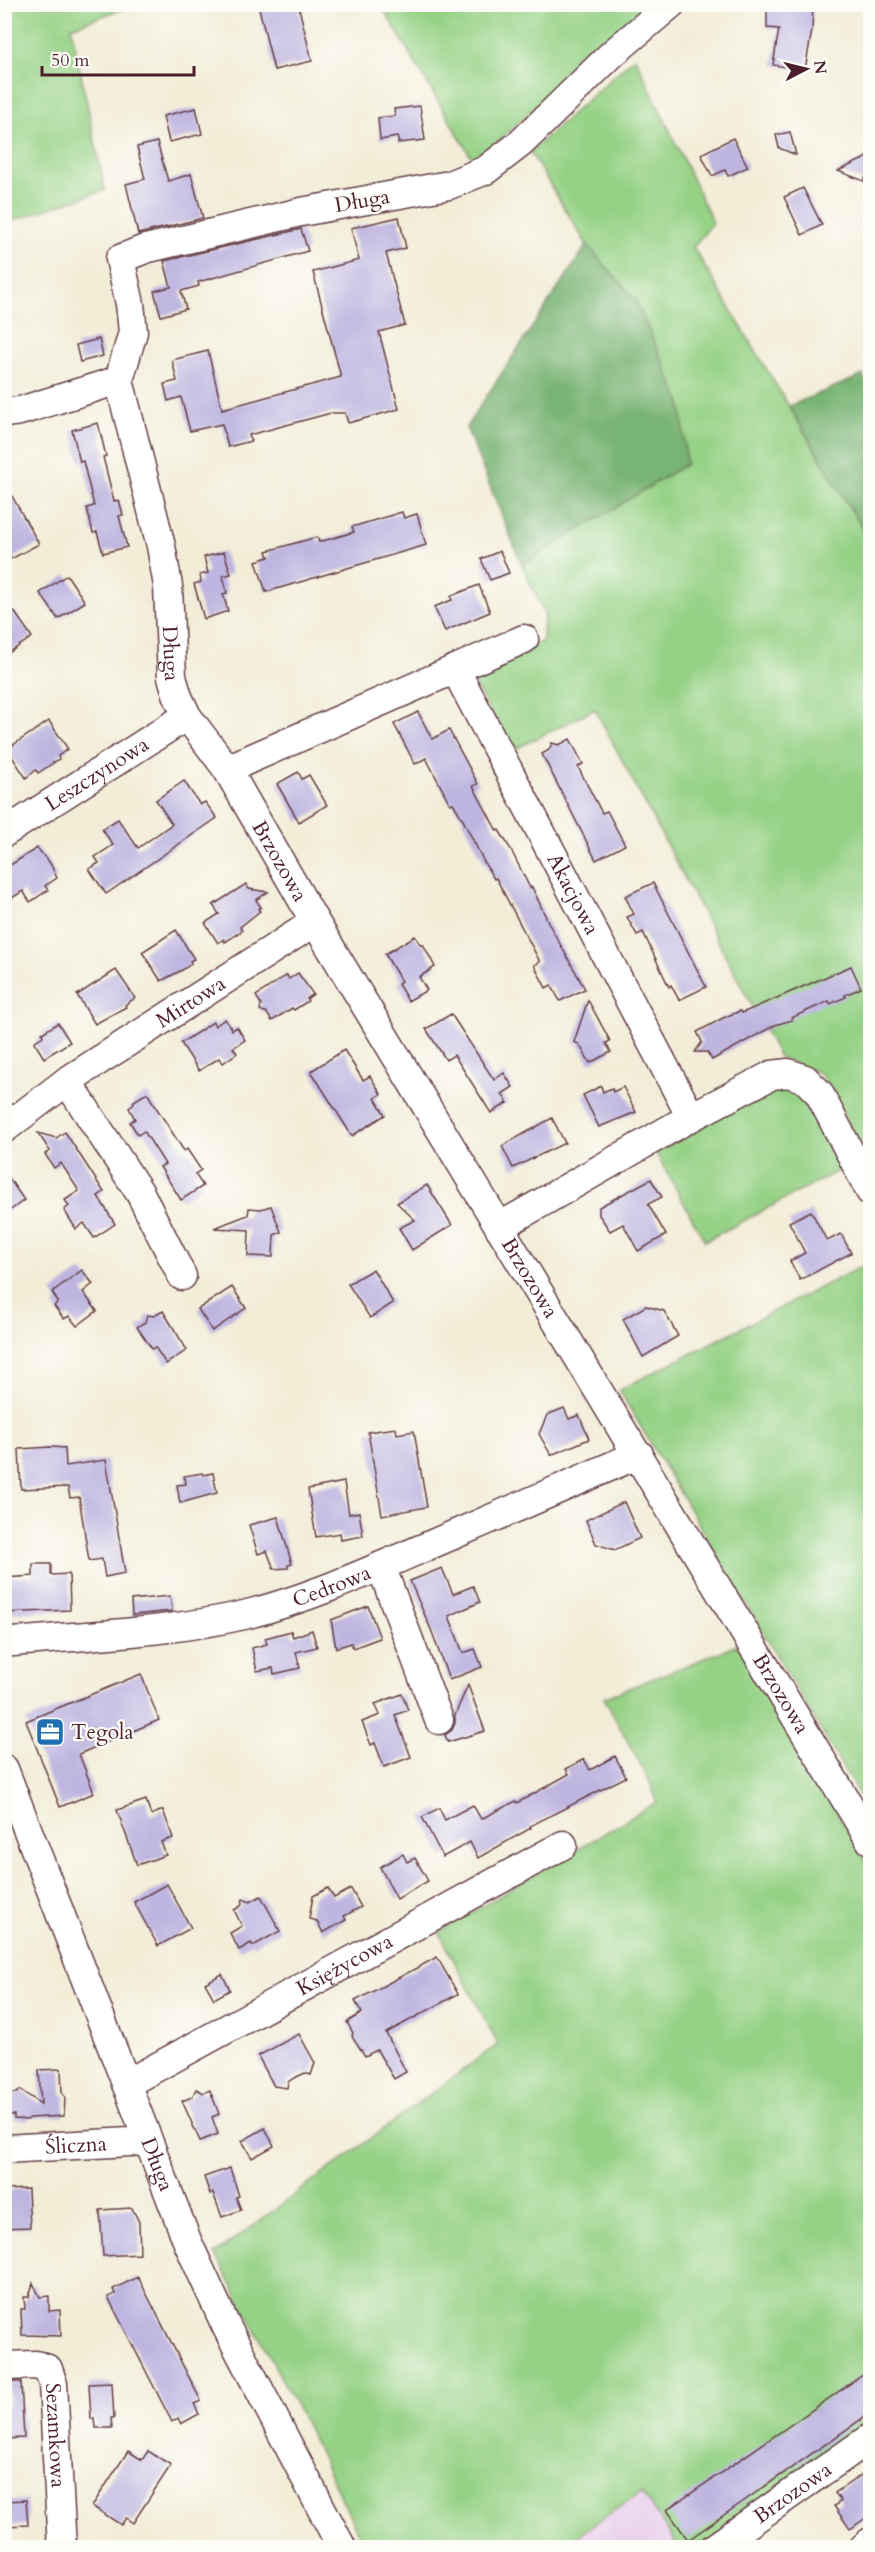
<svg xmlns="http://www.w3.org/2000/svg" width="875" height="2552" viewBox="0 0 875 2552" font-family="Cardo,serif">
	<style>
		.built { fill: #ead1ec }
		.green { fill: #96d286; stroke: #707858; stroke-width: 1.5 }
		.forest { fill: #78b473; stroke: #616a4f; stroke-width: 1.5 }
		.building { fill: #beb5e0 }
		.lines { fill: none; stroke-linecap: round; stroke-linejoin: round }
		.minor-casing { stroke: #633e45; stroke-width: 31 }
		.minor { stroke: #fff; stroke-width: 28 }
		.labels { text-anchor: middle; dominant-baseline: central; stroke-width: 4.5; stroke-linejoin: round; paint-order: stroke }
		.street-label { font-size: 21px; fill: #4a1f2b; stroke: #fdfcf7 }
		.poi-label { font-size: 21px; fill: #4a1f2b; stroke: #fdfcf7; text-anchor: start }
	</style>
	<rect width="100%" height="100%" fill="#fdfcf7"/>
	<filter id="ink" filterUnits="userSpaceOnUse"><feTurbulence type="fractalNoise" baseFrequency=".0167" numOctaves="2"/><feDisplacementMap in="SourceGraphic" scale="12" xChannelSelector="R" yChannelSelector="G"/><feConvolveMatrix kernelMatrix="1 2 1 2 8 2 1 2 1" color-interpolation-filters="sRGB"/></filter>
	<filter id="wash" filterUnits="userSpaceOnUse"><feTurbulence type="fractalNoise" baseFrequency=".008" numOctaves="4" result="noise"/><feDisplacementMap in="SourceGraphic" scale="24" xChannelSelector="R" yChannelSelector="G"/><feGaussianBlur stdDeviation="1.35" result="paint"/><feColorMatrix in="noise" values="0 0 0 0 0 0 0 0 0 0 0 0 0 0 0 0 0 1.4 0 .05"/><feComposite in="paint" operator="in"/></filter>
	<g filter="url(#wash)">
		<rect width="100%" height="100%" fill="#f3edd8"/>
		<path class="built" d="M642 2492 679 2547 561 2548Z"/>
		<g class="green">
			<path d="M4 5H134L71 27 105 190 5 223Z"/>
			<path d="M381 5H646L475 163Z"/>
			<path d="M635 57 713 223 693 247 870 541V1160L820 1073 779 1057 595 709 511 751 469 674 543 641 544 613 522 565 686 464 681 403 635 299 587 245 530 152Z"/>
			<path d="M776 1082 801 1088 846 1167 705 1241 656 1153Z"/>
			<path d="M870 1262V1813L619 1390Z"/>
			<path d="M738 1645 870 1868V2449L730 2547H679L641 2492 561 2547H365L301 2415 215 2254 498 2044 439 1932 657 1802 650 1782 604 1698Z"/>
		</g>
		<g class="forest">
			<path d="M587 245 635 299 681 403 686 464 522 565 466 427Z"/>
			<path d="M863 375 870 391V541L789 406Z"/>
		</g>
		<g id="blocks">
			<g class="building">
				<path d="M258 4H298L312 61 274 70Z"/>
				<path d="M767 4 813 5 812 30 805 70 773 65 779 29 767 28Z"/>
				<path d="M420 106 425 140 398 143V137L380 140 378 118 395 116 394 109Z"/>
				<path d="M196 108 202 134 169 142 163 116Z"/>
				<path d="M790 132 796 155 779 148 776 135Z"/>
				<path d="M733 138 748 167 728 176 725 170 712 176 701 154Z"/>
				<path d="M157 142 168 181 191 174 203 218 138 234 126 184 145 179 137 147Z"/>
				<path d="M870 156V167L864 181 838 171Z"/>
				<path d="M803 188 822 225 802 235 784 197Z"/>
				<path d="M399 217 406 248 386 253 405 325 379 332 399 409 348 423 345 413H331L249 435 251 441 228 447 222 424 190 431 181 397 168 401 164 384 177 381 172 360 208 351 222 409 341 377 313 272 359 260 351 228Z"/>
				<path d="M301 229 308 251 198 282 199 286 181 291 186 309 161 316 154 291 171 287 164 261Z"/>
				<path d="M99 339 103 356 80 362 76 345Z"/>
				<path d="M98 423 106 456 103 457 114 501 119 500 123 515 119 516 127 547 103 553 97 532 93 533 87 508 94 506 83 461 80 462 72 430Z"/>
				<path d="M4 482 39 544 11 559 4 547Z"/>
				<path d="M402 512 404 518 417 514 426 545 266 592 256 561 269 557 267 551 317 537 319 542 354 532 352 527Z"/>
				<path d="M500 551 509 573 490 580 481 559Z"/>
				<path d="M224 552 231 574 223 576 227 593 223 594 228 611 204 619 194 584 201 582 200 575 208 573 204 557Z"/>
				<path d="M67 575 85 602 58 619 40 593Z"/>
				<path d="M479 585 490 612 445 631 434 607 452 600 451 596Z"/>
				<path d="M14 611 32 637 4 656V617Z"/>
				<path d="M418 712 432 739 449 730 478 784 473 786 497 831 499 830 510 848 530 888 532 887 550 926 585 989 560 1001 551 985 546 988 534 965 540 962 496 878 494 879 485 864 462 818 453 803 450 804 426 758 415 764 394 724Z"/>
				<path d="M49 721 68 749 58 756 59 759 38 773 36 770 26 778 7 749Z"/>
				<path d="M570 739 583 764 578 767 602 813 607 811 625 845 596 860 542 754 549 750 552 743 559 745Z"/>
				<path d="M298 772 302 779 309 775 327 805 299 822 277 784Z"/>
				<path d="M184 781 200 805 205 802 217 818 106 894 89 869 99 863 95 857 113 845 102 829 118 819 138 848 172 824 156 800Z"/>
				<path d="M37 848 50 863 57 878 45 886 48 890 30 902 23 891 4 903V869Z"/>
				<path d="M653 883 706 987 679 1000 671 985 669 987 643 932 637 935 627 917 634 914 625 896Z"/>
				<path d="M246 884 249 889 268 892 256 900 261 907 258 909 260 911 240 927 242 931 225 942 224 939 218 943 205 923 219 914 213 905Z"/>
				<path d="M176 930 194 959 190 961 191 964 182 970 161 981 142 952Z"/>
				<path d="M415 936 421 945 423 944 435 967 419 977 427 990 408 1001 398 984 401 981 385 954Z"/>
				<path d="M851 966 861 988 845 995 846 997 830 1004 829 1001 791 1018 792 1020 775 1025 712 1060 707 1052H695L702 1042 697 1032 723 1018 740 1011 742 1013Z"/>
				<path d="M116 970 135 998 125 1005 126 1007 95 1024 77 995Z"/>
				<path d="M298 973 313 994 307 999 308 1001 294 1010 292 1008 272 1021 266 1012 260 1011 261 1004 256 996 287 975 289 979Z"/>
				<path d="M588 1000 610 1041 606 1043 611 1052 590 1063 579 1044 574 1042Z"/>
				<path d="M451 1014 494 1080 504 1073 513 1087 502 1094 508 1103 491 1113 454 1055 446 1060 426 1029Z"/>
				<path d="M225 1019 232 1030 237 1027 245 1040 233 1048 237 1053 223 1063 219 1058 199 1071 181 1043 213 1022 215 1026Z"/>
				<path d="M58 1023 70 1042 44 1058 34 1042 43 1036 42 1033Z"/>
				<path d="M344 1050 363 1080 370 1076 381 1094 375 1098 385 1115 352 1136 311 1071Z"/>
				<path d="M601 1086 603 1092 612 1088 613 1092 623 1087 636 1112 599 1127 583 1095Z"/>
				<path d="M147 1093 184 1151 187 1149 201 1170 195 1174 203 1186 181 1200 160 1167 165 1164 144 1131 138 1135 130 1122 135 1119 129 1108 133 1105 134 1101Z"/>
				<path d="M552 1118 565 1143 513 1168 502 1146Z"/>
				<path d="M65 1132 104 1192 98 1196 115 1224 94 1238 84 1223 76 1229 64 1210 69 1206 65 1200 79 1191 61 1163 54 1168 45 1154 50 1151 38 1133 56 1138Z"/>
				<path d="M4 1171 24 1200 4 1215Z"/>
				<path d="M651 1179 662 1197 648 1204 666 1235 638 1251 623 1224 610 1231 599 1215V1207Z"/>
				<path d="M427 1185 452 1225 412 1250 399 1228 415 1220 397 1203Z"/>
				<path d="M271 1206 281 1232 274 1235 273 1257 248 1256 249 1230 214 1228 248 1215 249 1208 261 1209Z"/>
				<path d="M811 1211 827 1241 841 1234 851 1253 800 1280 790 1261 805 1253 789 1222Z"/>
				<path d="M373 1269 393 1303 370 1318 348 1284Z"/>
				<path d="M82 1270 93 1284 83 1292 97 1311 77 1326 69 1316 64 1319 54 1306 58 1302 52 1292Z"/>
				<path d="M232 1287 246 1308 212 1331 198 1309Z"/>
				<path d="M646 1306 664 1311 678 1336 643 1357 623 1319Z"/>
				<path d="M163 1311 187 1350 166 1364 155 1347 152 1349 137 1327 145 1322 147 1315 154 1316Z"/>
				<path d="M564 1408 569 1419 579 1415 589 1439 551 1455 539 1434 547 1415Z"/>
				<path d="M396 1428 397 1434 414 1431 427 1507 382 1515 368 1432Z"/>
				<path d="M51 1447 65 1448 66 1466 106 1460 125 1573 105 1577 102 1559 89 1561 79 1497 70 1498 68 1487 21 1489 19 1449Z"/>
				<path d="M202 1473 203 1475 213 1473 217 1493 180 1503 177 1485 186 1484 184 1476Z"/>
				<path d="M344 1482 349 1514 359 1512 363 1536 341 1540 340 1533 316 1537 308 1489Z"/>
				<path d="M624 1502 640 1538 615 1550 596 1544 586 1520Z"/>
				<path d="M278 1517 292 1564 288 1565V1568L274 1569 267 1551 258 1554 249 1525Z"/>
				<path d="M33 1564H51V1575L69 1574 70 1610 4 1613V1578L33 1576Z"/>
				<path d="M442 1568 453 1594 473 1586 480 1602 449 1616 463 1653 475 1649 482 1667 449 1680 432 1632 410 1581Z"/>
				<path d="M170 1596 172 1611 132 1615 131 1600Z"/>
				<path d="M368 1606 380 1638 353 1648 351 1643 336 1648 331 1620Z"/>
				<path d="M312 1630 317 1647 296 1652 300 1668 274 1674 273 1668 257 1671 252 1648 267 1644 265 1638 291 1631 293 1637Z"/>
				<path d="M141 1674 159 1720 79 1754 94 1793 60 1807 26 1721Z"/>
				<path d="M468 1685 485 1731 448 1742 445 1735 452 1730 455 1723V1715Z"/>
				<path d="M402 1694 408 1710 395 1715 411 1757 384 1767 375 1743 371 1745 362 1722 380 1715 375 1704Z"/>
				<path d="M615 1756 626 1777 530 1826 531 1828 478 1858 470 1842 443 1857 422 1817 439 1808 445 1820 473 1805 481 1819 516 1801 517 1803 569 1774 566 1769 584 1759 590 1770Z"/>
				<path d="M146 1800 151 1815 163 1810 173 1838 161 1842 166 1855 137 1865 117 1810Z"/>
				<path d="M403 1854 407 1862 415 1858 428 1881 397 1899 380 1867Z"/>
				<path d="M167 1884 191 1928 158 1946 134 1902Z"/>
				<path d="M328 1888 334 1898 351 1889 361 1907 344 1916 346 1920 323 1933 317 1921 309 1919 313 1896Z"/>
				<path d="M261 1896 280 1931 253 1946 251 1943 239 1950 230 1933 242 1926 234 1910 241 1906 243 1899 250 1902Z"/>
				<path d="M437 1957 458 1994 386 2033 406 2072 394 2079 377 2050 365 2056 352 2036 353 2033 347 2022 362 2013 355 2001Z"/>
				<path d="M222 1974 230 1990 214 1999 205 1983Z"/>
				<path d="M299 2034 315 2063 311 2075 305 2073 294 2078 288 2082 287 2088 274 2086 258 2056Z"/>
				<path d="M61 2069 62 2093 65 2097 64 2116 30 2118 27 2120 14 2119V2115H4V2093H17L20 2090 41 2104 39 2070Z"/>
				<path d="M196 2089 204 2093 210 2090 219 2114 212 2117 218 2134 200 2141 182 2101 192 2097Z"/>
				<path d="M265 2128 274 2146 252 2158 242 2141Z"/>
				<path d="M230 2168 239 2196 236 2197 241 2210 222 2217 213 2193 210 2194 204 2177Z"/>
				<path d="M28 2189 30 2227 4 2228 6 2190Z"/>
				<path d="M132 2208 139 2222 140 2254 103 2256 100 2210Z"/>
				<path d="M138 2277 201 2401 194 2404 199 2414 181 2424 178 2418 172 2422 108 2297 115 2294 113 2289Z"/>
				<path d="M33 2283 40 2297 49 2296V2311L60 2310 61 2336 22 2335 21 2309H25L24 2297H29Z"/>
				<path d="M870 2370V2413L688 2540 667 2510Z"/>
				<path d="M9 2382H21L24 2438 4 2439V2406H8Z"/>
				<path d="M112 2383 114 2418H111L112 2428H95L94 2418 91 2419 89 2384Z"/>
				<path d="M128 2451 142 2460 148 2451 171 2465 133 2523 126 2518 121 2525 92 2506Z"/>
				<path d="M870 2469V2515L850 2529 834 2506 841 2501 835 2493Z"/>
				<path d="M26 2500 28 2525 4 2526V2501Z"/>
			</g>
		</g>
	</g>
	<g filter="url(#ink)">
		<use href="#blocks" fill-opacity="0" stroke="#633e45" stroke-width="1.5"/>
		<g class="lines">
			<g class="minor-casing">
				<g id="minor">
					<path id="s1" d="M671 4 612 54 521 143 486 170 449 185 301 212 145 249 120 259 130 304 133 332 119 380 161 546 168 586 172 677 178 697 187 716 227 769 315 922 870 1840"/>
					<path d="M4 413 20 411 119 380"/>
					<path id="s2" d="M455 669 691 1117 499 1227"/>
					<path d="M227 769 524 639"/>
					<path id="s3" d="M4 833 187 716"/>
					<path d="M67 1081 140 1193 182 1276"/>
					<path d="M691 1117 772 1075 788 1073 805 1079 819 1093 870 1191"/>
					<path id="s4" d="M4 1129 67 1081 315 922"/>
					<path d="M381 1566 439 1720"/>
					<path id="s5" d="M4 1643C84 1635 166 1633 244 1615 308 1599 370 1571 430 1545 500 1515 569 1485 639 1454"/>
					<path id="s6" d="M4 1769 188 2243 226 2326 342 2548"/>
					<path id="s7" d="M126 2084 563 1845"/>
					<path id="s8" d="M4 2149 148 2141"/>
					<path id="s9" d="M4 2366 36 2365 48 2369 53 2384 62 2548"/>
					<path id="s10" d="M714 2548 870 2438"/>
					<path d="M863 2548 870 2542"/>
				</g>
			</g>
			<use href="#minor" class="minor"/>
		</g>
	</g>
	<defs>
		<g id="office-square" transform="scale(1.5)"><rect x="-9" y="-9" width="18" height="18" rx="4" fill="#1f6fb2" stroke="#fdfcf7"/><path d="M-6-3h4V-5.5h4V-3h4V5H-6ZM-1-4.5V-3h2v-1.5ZM-6 0V1H6V0Z" fill="#fff"/></g>
	</defs>
	<g fill-rule="evenodd">
		<use href="#office-square" x="50" y="1732"/>
	</g>
	<g class="labels">
		<g class="street-label">
			<text transform="translate(362 201) rotate(-10)">Długa</text>
			<text stroke="none"><textPath href="#s1" startOffset="1030">Długa</textPath></text>
			<text stroke="none"><textPath href="#s3" startOffset="110">Leszczynowa</textPath></text>
			<text stroke="none"><textPath href="#s1" startOffset="1268">Brzozowa</textPath></text>
			<text stroke="none"><textPath href="#s2" startOffset="254">Akacjowa</textPath></text>
			<text stroke="none"><textPath href="#s4" startOffset="226">Mirtowa</textPath></text>
			<text stroke="none"><textPath href="#s1" startOffset="1754">Brzozowa</textPath></text>
			<text stroke="none"><textPath href="#s5" startOffset="334">Cedrowa</textPath></text>
			<text stroke="none"><textPath href="#s1" startOffset="2240">Brzozowa</textPath></text>
			<text stroke="none"><textPath href="#s7" startOffset="249">Księżycowa</textPath></text>
			<text stroke="none"><textPath href="#s8" startOffset="72">Śliczna</textPath></text>
			<text stroke="none"><textPath href="#s6" startOffset="424">Długa</textPath></text>
			<text stroke="none"><textPath href="#s9" startOffset="112">Sezamkowa</textPath></text>
			<text stroke="none"><textPath href="#s10" startOffset="96">Brzozowa</textPath></text>
		</g>
		<g class="poi-label">
			<text x="71" y="1732">Tegola</text>
		</g>
	</g>
	<rect width="875" height="2552" fill="none" stroke="#fdfcf7" stroke-width="24"/>
	<g transform="translate(806 69) rotate(83)" stroke="#fdfcf7" stroke-width="4.5" paint-order="stroke">
	<path d="M0-4.5L10 22L0 15L-10 22Z" fill="#4a1f2b"/>
	<text y="-9" font-size="16" font-weight="bold" text-anchor="middle" fill="#4a1f2b">N</text>
	</g>
	<path d="M42 66v9h152v-9" fill="none" stroke="#4a1f2b" stroke-width="3"/>
	<text x="51" y="66" font-size="18" fill="#4a1f2b" stroke="#fdfcf7" stroke-width="4.5" paint-order="stroke">50 m</text>
</svg>
